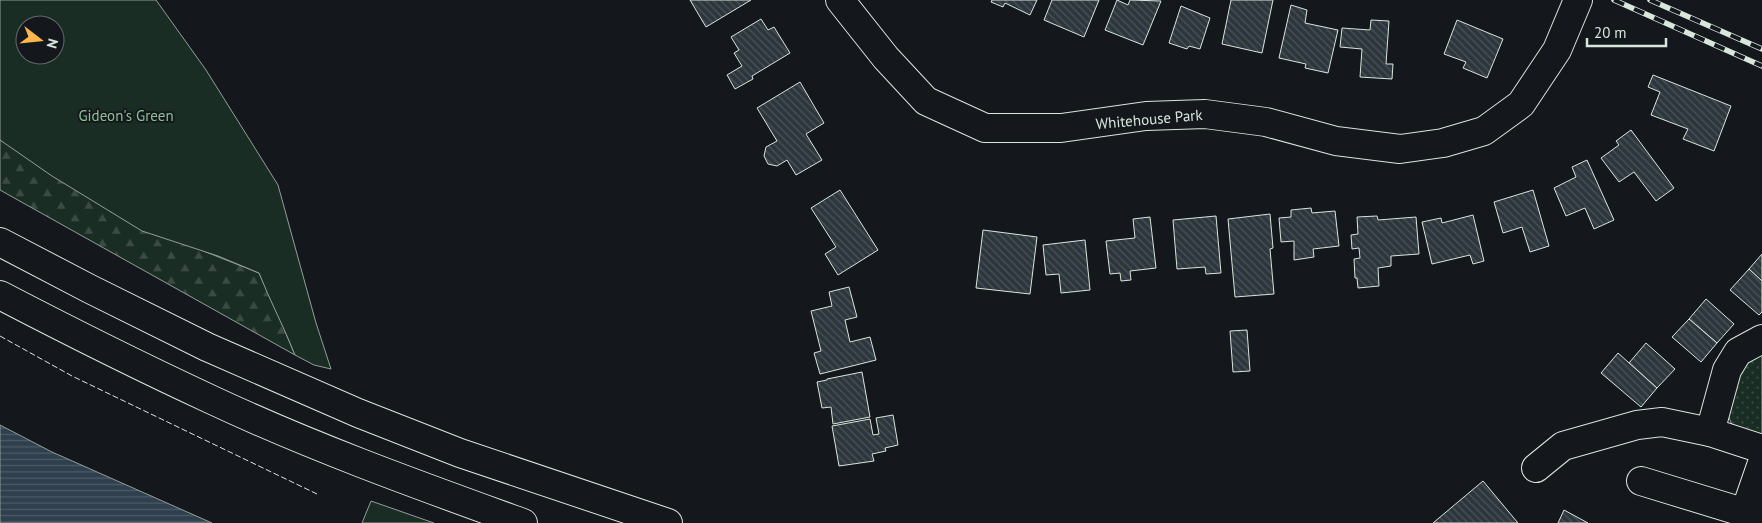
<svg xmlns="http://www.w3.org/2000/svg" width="1762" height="523" viewBox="0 0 1762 523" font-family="'PT Sans',sans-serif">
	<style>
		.grass { fill: url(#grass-dots); stroke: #939e99 }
		.forest { fill: url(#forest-firs); stroke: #939e99 }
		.park { fill: #1a2d24; stroke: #939e99; fill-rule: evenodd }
		.water { fill: url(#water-rules); stroke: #939e99 }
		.building { fill: url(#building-back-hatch); stroke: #d8e6dc }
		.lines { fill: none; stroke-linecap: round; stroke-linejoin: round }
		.minor-casing { stroke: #d8e6dc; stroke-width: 30 }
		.highway-casing { stroke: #d8e6dc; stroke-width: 30 }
		.minor { stroke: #14181c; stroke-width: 28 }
		.highway { stroke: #14181c; stroke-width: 28 }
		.rail-casing { stroke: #d8e6dc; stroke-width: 5.5 }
		.rail { stroke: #14181c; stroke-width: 4; stroke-dasharray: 11; stroke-linecap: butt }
		.fence { stroke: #d8e6dc; stroke-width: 1; stroke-dasharray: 6 2.5; stroke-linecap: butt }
		.labels { text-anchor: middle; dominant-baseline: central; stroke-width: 4; stroke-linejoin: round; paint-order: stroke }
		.park-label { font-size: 15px; fill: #8ac095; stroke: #14181c }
		.street-label { font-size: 15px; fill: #d8e6dc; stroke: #14181c }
	</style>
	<defs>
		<pattern id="grass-dots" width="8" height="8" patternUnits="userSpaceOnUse" patternTransform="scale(1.25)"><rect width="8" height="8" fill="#1a2d24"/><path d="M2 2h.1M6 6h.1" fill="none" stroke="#3b4b43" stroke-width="1.8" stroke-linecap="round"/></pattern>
		<pattern id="forest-firs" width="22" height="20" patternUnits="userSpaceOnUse" patternTransform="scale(1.25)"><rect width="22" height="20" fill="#1a2d24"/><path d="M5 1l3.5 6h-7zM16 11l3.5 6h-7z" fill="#3b4b43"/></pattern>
		<pattern id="water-rules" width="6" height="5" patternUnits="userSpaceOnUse" patternTransform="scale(1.25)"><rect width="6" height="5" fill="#2f3f4d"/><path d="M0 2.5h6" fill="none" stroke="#4c5b66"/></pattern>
		<pattern id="building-back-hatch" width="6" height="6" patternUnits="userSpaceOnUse" patternTransform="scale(1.25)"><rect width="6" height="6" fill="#2c363c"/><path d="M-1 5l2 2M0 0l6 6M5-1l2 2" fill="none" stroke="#4a5358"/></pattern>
	</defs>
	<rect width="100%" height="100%" fill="#14181c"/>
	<path class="grass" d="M1762 352V436L1736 428 1732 425 1728 415 1739 367Z"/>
	<path class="forest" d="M0 140 206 252 259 273 280 319 295 355 0 190Z"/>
	<g class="park">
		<path d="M0 0H156L206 70 278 185 316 323 331 369 314 365 295 355C284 327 270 301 259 273L218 256 142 231 52 176 0 140ZM25 25H55V55H25Z"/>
		<path d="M371 501 434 523H362Z"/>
	</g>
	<path class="water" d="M0 425 52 452 212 523H0Z"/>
	<g class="building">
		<path d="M690 0H751L706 27Z"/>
		<path d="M992 0H1037L1030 15 1005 3 1003 7 991 2Z"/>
		<path d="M1052 0H1099L1084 37 1044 20Z"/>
		<path d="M1117 0 1128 5 1130 0 1161 1 1143 45 1105 30Z"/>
		<path d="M1231 0H1273L1262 53 1222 44Z"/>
		<path d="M1291 5 1307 10 1305 23 1338 30 1328 73 1305 68 1306 64 1279 58Z"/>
		<path d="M1181 6 1210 18 1200 49 1189 46 1187 49 1169 43Z"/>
		<path d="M761 19 768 30 774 27 790 53 752 76 753 79 735 89 727 75 742 66 734 53 739 50 731 37Z"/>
		<path d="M1371 20 1389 21 1386 64H1393L1392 79 1360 77 1362 49 1340 47 1342 28 1370 30Z"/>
		<path d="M1457 20 1503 39 1487 78 1463 68 1466 62 1444 54Z"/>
		<path d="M1653 75 1731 106 1714 151 1683 139 1688 129 1651 115 1660 92 1648 87Z"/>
		<path d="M800 82 824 123 806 134 822 160 796 175 787 160 777 166 768 164 764 156 766 147 777 141 757 108Z"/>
		<path d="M1631 130 1674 188 1656 201 1634 172 1619 182 1601 158 1619 145 1616 141Z"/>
		<path d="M1587 160 1614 220 1594 229 1585 208 1566 216 1554 188 1576 177 1572 167Z"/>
		<path d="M840 190 878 250 838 275 825 254 836 247 811 208Z"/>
		<path d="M1533 190 1549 246 1530 252 1522 227 1503 233 1494 202Z"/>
		<path d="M1311 208 1312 213 1335 211 1339 246 1313 249 1314 257 1294 260V241L1281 242 1279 218 1291 217V210Z"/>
		<path d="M1270 214 1273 248 1270 249 1274 294 1235 297 1228 219Z"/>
		<path d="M1473 215 1484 261 1473 264 1470 255 1432 264 1422 222 1441 218 1442 223Z"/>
		<path d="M1216 216 1221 273 1206 274 1205 267 1177 269 1173 220Z"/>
		<path d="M1377 216 1378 220 1416 217 1419 254 1391 256V266L1378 268 1379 286 1358 288 1357 278H1355L1354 259 1360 258 1359 248 1352 249 1351 235 1358 234 1357 217Z"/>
		<path d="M1150 217 1156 268 1130 271 1131 280 1121 281 1120 273 1110 274 1106 241 1135 238 1133 219Z"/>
		<path d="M983 230 1037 237 1030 294 976 288Z"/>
		<path d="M1085 240 1090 290 1061 293 1059 274 1046 275 1043 245Z"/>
		<path d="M1762 254V281L1749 269Z"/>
		<path d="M1749 269 1762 281V312L1759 315 1730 290Z"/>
		<path d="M849 287 857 317 845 320 850 342 870 337 876 360 820 374 814 353 821 351 811 311 832 306 829 292Z"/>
		<path d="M1706 299 1734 324 1717 343 1689 319Z"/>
		<path d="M1689 319 1717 343 1701 362 1672 337Z"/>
		<path d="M1247 330 1250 371 1233 372 1230 331Z"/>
		<path d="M1646 343 1675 369 1657 388 1629 363Z"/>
		<path d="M1618 353 1657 388 1641 407 1601 373Z"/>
		<path d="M862 372 870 417 833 424 831 407 822 408 817 382 827 380V379Z"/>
		<path d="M893 415 898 445 885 448 886 451 872 454 874 461 839 466 832 426 870 419 873 435 879 434 876 418Z"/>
		<path d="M1483 481 1518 523H1433Z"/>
		<path d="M1564 510 1588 523H1558Z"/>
	</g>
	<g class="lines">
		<g class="minor-casing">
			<g id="minor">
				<path d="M840 0 886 58 926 101 985 128H1061L1146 116 1205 114 1266 122 1336 141 1400 149 1443 143 1484 131 1521 104 1557 50 1578 0"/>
				<path d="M1710 432 1727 370 1738 352 1762 339"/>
				<path d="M1536 468 1563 446 1637 425 1662 422 1710 432 1762 449"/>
				<path d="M1641 481 1762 518"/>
				<path d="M1745 512 1762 463"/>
			</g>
		</g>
		<g class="highway-casing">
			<g id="highway">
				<path d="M0 242 90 289 207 347 358 413 460 453 668 523"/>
				<path d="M0 295C69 331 139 366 210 399 312 447 418 485 523 523"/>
			</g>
		</g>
		<use href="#minor" class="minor"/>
		<use href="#highway" class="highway"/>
		<g class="rail-casing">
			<g id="rail">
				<path d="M1614 0 1762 66"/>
				<path d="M1650 0 1762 49"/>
			</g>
		</g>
		<use href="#rail" class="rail"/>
		<path class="fence" d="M0 336 72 376 317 494"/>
	</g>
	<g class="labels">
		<g class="park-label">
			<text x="126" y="115">Gideon's Green</text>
		</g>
		<g class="street-label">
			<text transform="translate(1149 119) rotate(-5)">Whitehouse Park</text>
		</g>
	</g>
	<g transform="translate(40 40) rotate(106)"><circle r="24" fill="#14181c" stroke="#626a69"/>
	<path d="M0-4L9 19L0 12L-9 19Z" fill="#ffb74d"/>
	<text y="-8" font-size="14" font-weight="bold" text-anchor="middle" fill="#d8e6dc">N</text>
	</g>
	<path d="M1587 38v8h79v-8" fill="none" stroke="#d8e6dc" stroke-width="2.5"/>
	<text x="1594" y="38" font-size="15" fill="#d8e6dc" stroke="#14181c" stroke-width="4" paint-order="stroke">20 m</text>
</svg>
